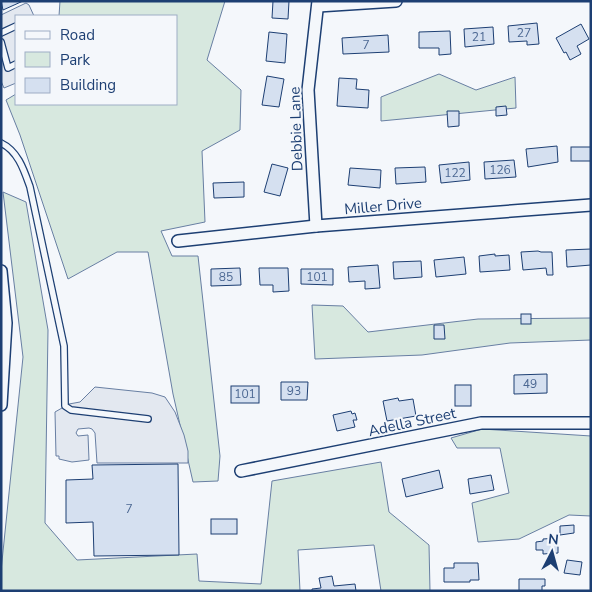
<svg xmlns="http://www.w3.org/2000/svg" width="592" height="592" viewBox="0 0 592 592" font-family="'Nunito Sans',sans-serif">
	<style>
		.green { fill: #d7e8df; stroke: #687fa3 }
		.parking { fill: #e3e8f0; stroke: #687fa3 }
		.building { fill: #d5e0f0; stroke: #1d3f73 }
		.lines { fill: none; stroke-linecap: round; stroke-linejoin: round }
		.lane-casing { stroke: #1d3f73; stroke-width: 8 }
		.street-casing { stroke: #1d3f73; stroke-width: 14 }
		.lane { stroke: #f4f7fb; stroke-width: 5.5 }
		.street { stroke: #f4f7fb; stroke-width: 11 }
		.labels { text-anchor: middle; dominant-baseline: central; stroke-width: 4; stroke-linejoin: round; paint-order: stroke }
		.number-label { font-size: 12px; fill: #4b6792 }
		.street-label { font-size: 15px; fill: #1d3f73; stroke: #f4f7fb }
	</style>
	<rect width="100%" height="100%" fill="#f4f7fb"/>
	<g class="green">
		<path d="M60 1H225L207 60 241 90 240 130 202 151 205 222 161 231 172 256H198L220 456 218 481 193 482 173 394 148 252H117L68 279 20 135 6 100 16 94V104H176V16H59Z"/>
		<path d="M439 74 476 90 515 77 516 108 381 121V97Z"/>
		<path d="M3 192 26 202 48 330 45 523 77 560 197 554 199 581 261 584 272 481 381 462 389 512 429 545 430 591H381L374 545 298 550 300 591H1V571L23 357Z"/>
		<path d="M312 305 343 306 368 332 478 319 591 318V340L510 343 422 355 315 359Z"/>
		<path d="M482 429 591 436V516L569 515 519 539 478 542 472 503 509 493 500 448H457L451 438Z"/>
	</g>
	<g class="parking">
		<path d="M26 3 29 5 34 16H16V83L4 88 1 81V15Z"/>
		<path d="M95 387 152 393 165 397 175 412 184 435 188 451V463H97L95 433 92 429 89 428 78 429 76 433 78 436 88 435 89 460 72 462 59 459V456H56L55 412 69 404 80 402Z"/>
	</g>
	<g class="building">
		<path d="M1 1H23L3 10Z"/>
		<path d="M273 1H289L288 19 272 18Z"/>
		<path d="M537 23 539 44 527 45V41L509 42 508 26Z"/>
		<path d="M581 24 589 39 577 46 581 54 570 60 566 52 564 53 556 38Z"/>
		<path d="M493 27 494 44 465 47 464 29Z"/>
		<path d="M450 31 451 54 439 55V48H419V32Z"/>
		<path d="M269 32 287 34 285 63 266 61Z"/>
		<path d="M388 35 389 52 343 54 342 38Z"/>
		<path d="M267 76 284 79 279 107 262 105Z"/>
		<path d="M339 78 357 79 356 89 369 90 368 108 337 106Z"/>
		<path d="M506 106 507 115 496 116V107Z"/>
		<path d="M447 111H459V126L448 127Z"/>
		<path d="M557 146 558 162 528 167 526 149Z"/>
		<rect x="571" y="147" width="20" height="14"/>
		<path d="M514 160 516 177 485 179 484 162Z"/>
		<path d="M469 162 470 180 441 183 439 165Z"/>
		<path d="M272 164 288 168 280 196 264 192Z"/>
		<path d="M425 167 426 182 396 184 395 168Z"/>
		<path d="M350 168 381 170 380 188 348 185Z"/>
		<path d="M244 182V197L214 198 213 183Z"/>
		<path d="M591 249V265L567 267 566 250Z"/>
		<path d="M538 251 541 252H552L553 275H547L546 268 523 270 521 252Z"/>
		<path d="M495 254V256L509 255 510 270 480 272 479 256Z"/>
		<path d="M464 257 466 274 436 277 434 260Z"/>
		<path d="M421 261 422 277 394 279 393 262Z"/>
		<path d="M378 265 380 288 365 289V281L349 282 348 267Z"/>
		<path d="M240 268 241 285 211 286V269Z"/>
		<path d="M259 268H288L289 291 273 292V285H260Z"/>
		<path d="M301 269H333V285L301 284Z"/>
		<rect x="521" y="314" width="10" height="10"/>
		<path d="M434 325H444L445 339H434Z"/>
		<path d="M547 374V393L514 394V375Z"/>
		<path d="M281 382H308L307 400H281Z"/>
		<rect x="455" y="385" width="16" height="21"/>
		<rect x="231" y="386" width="28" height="17"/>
		<path d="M398 398 399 401 413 399 416 416 387 421 383 401Z"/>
		<path d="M351 411 352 414 355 413 357 420H353L355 427 337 431 333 415Z"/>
		<path d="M178 464 179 555 94 556 93 522 66 523V480L93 479 92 465Z"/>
		<path d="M439 470 443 488 406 497 402 479Z"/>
		<path d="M491 475 494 490 470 494 468 479Z"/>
		<rect x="211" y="519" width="26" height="15"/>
		<path d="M574 525V533L560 535V526Z"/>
		<path d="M558 538V553L543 554V550H536V542L543 541V539Z"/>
		<path d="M567 560 582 562 580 575 564 573Z"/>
		<path d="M454 563H478L479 580H470V582H444V568H454Z"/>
		<path d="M332 576 334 586 355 584 356 591H312V589L321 588 319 578Z"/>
		<path d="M519 579H545V586H542V591H519Z"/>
	</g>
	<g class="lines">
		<g class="lane-casing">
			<g id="lane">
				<path d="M1 33 16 26"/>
				<path d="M1 42 8 68 16 64"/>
				<path d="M1 143C18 151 24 170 30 187L64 346 65 406 71 410 148 419"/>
			</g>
		</g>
		<g class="street-casing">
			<g id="street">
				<path d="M318 6 396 1"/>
				<path d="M316 226 308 90 318 1"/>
				<path d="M178 241 316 226 591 205"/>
				<path d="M1 271 6 323 1 405"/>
				<path d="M241 471 481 423H591"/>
			</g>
		</g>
		<use href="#lane" class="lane"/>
		<use href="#street" class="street"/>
	</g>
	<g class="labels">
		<g class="number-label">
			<text x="524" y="33">27</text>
			<text x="479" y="37">21</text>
			<text x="366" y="45">7</text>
			<text x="500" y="170">126</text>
			<text x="455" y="173">122</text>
			<text x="226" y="277">85</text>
			<text x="317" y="277">101</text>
			<text x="530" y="384">49</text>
			<text x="294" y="391">93</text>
			<text x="245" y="394">101</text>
			<text x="129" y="509">7</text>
		</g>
		<g class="street-label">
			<text transform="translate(296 129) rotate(-92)">Debbie Lane</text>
			<text transform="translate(383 206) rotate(-5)">Miller Drive</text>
			<text transform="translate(412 422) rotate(-12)">Adella Street</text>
		</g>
	</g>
	<rect width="592" height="592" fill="none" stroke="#1d3f73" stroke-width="5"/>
	<rect x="15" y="15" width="162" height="90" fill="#f4f7fb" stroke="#9eadc5"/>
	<rect x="25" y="31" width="25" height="8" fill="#f4f7fb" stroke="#9eadc5"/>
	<text x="60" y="40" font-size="15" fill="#1d3f73">Road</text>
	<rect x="25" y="52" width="25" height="15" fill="#d7e8df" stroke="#9eadc5"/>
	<text x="60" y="65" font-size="15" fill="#1d3f73">Park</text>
	<rect x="25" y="78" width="25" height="15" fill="#d5e0f0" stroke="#9eadc5"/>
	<text x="60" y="90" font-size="15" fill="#1d3f73">Building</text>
	<g transform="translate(552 552) rotate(6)" stroke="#f4f7fb" stroke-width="4" paint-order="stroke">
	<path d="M0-4L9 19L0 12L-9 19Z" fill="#1d3f73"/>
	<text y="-8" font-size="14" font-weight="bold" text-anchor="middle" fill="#1d3f73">N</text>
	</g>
</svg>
